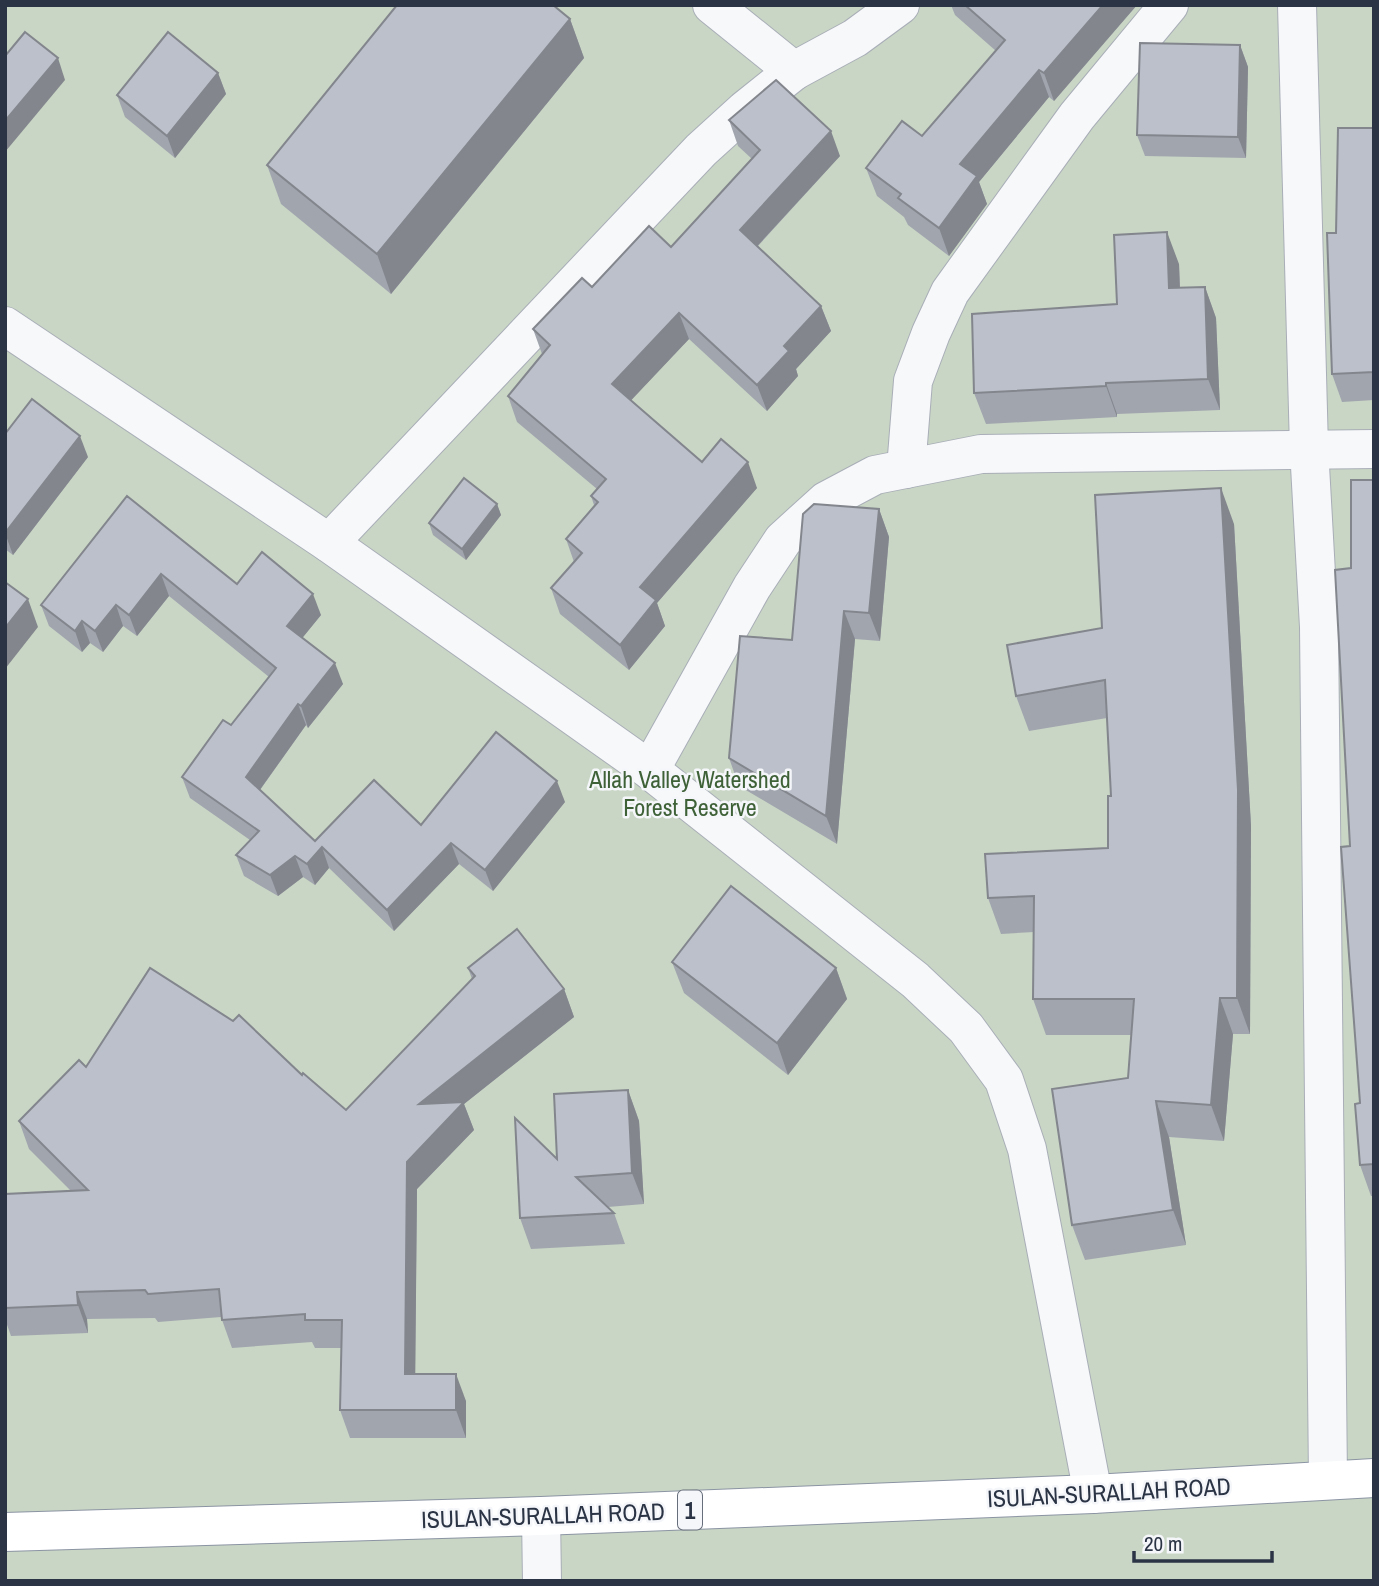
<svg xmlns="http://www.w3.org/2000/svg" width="1379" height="1586" viewBox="0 0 1379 1586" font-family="'Archivo Narrow',sans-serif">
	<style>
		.green { fill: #c9d6c5 }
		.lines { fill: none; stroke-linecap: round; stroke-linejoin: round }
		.minor-casing { stroke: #a9aeb7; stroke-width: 40 }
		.tertiary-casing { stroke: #a9aeb7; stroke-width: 40 }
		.trunk-casing { stroke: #8b94a3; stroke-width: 40 }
		.minor { stroke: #f7f8fa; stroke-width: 38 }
		.tertiary { stroke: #f7f8fa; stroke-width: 38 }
		.trunk { stroke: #fff; stroke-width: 38 }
		.wall { fill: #a1a5ae }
		.shaded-wall { fill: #83868d }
		.building { fill: #bbc0ca; stroke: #83868d; stroke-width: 2 }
		.labels { text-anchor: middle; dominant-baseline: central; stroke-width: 5; stroke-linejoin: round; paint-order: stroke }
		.shield { fill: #f4f6f9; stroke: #676e7b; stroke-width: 2 }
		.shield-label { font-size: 23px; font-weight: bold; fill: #2b3445 }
		.park-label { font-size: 24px; fill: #3f6138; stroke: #f4f6f9 }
		.street-label { font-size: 24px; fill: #2b3445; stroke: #f4f6f9 }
	</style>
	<rect width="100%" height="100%" fill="#e4e7ec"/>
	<rect class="green" x="5" y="5" width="1369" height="1576"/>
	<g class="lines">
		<g class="minor-casing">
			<g id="minor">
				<path d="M1297 5 1309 448 1319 627 1328 1480"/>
				<path d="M794 71 855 38 900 5"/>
				<path d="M906 469 913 381 931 333 950 292 1077 116 1169 5"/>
				<path d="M329 543 701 150 745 110 794 71 712 5"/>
				<path d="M541 1516 542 1581"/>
			</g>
		</g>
		<g class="tertiary-casing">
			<g id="tertiary">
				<path d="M5 326 329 543 650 770 915 980 966 1028 1004 1080 1027 1149 1093 1494"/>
				<path d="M650 770 752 587 783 540 826 501 875 475 981 454 1374 449"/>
			</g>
		</g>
		<g class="trunk-casing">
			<path id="trunk" d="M5 1532 541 1516 1093 1494 1374 1478"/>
		</g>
		<use href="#minor" class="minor"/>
		<use href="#tertiary" class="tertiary"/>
		<use href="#trunk" class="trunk"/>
	</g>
	<g class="wall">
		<path d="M951 5H1137L1054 101 1049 97 979 182 987 204 949 256 908 225 904 217 877 196 866 168 922 136 996 51 955 15Z"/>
		<path d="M570 19 584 58 391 294 281 204 267 165Z"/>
		<path d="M1240 45 1248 67 1246 158 1145 156 1137 135Z"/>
		<path d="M218 73 226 94 175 158 125 117 117 95Z"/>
		<path d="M729 120 840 156 758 246 821 306 831 331 796 369 798 376 767 411 689 339 631 400 702 462 757 488 657 603 665 626 629 670 560 614 551 588 574 562 566 539 594 505 591 496 597 489 517 422 508 396 542 354 533 329 592 287 671 247 752 159 738 146Z"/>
		<path d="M1374 128V400L1342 402 1332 374 1336 233Z"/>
		<path d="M1179 264 1180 288 1205 287 1216 318 1220 410 1117 414V417L986 424 974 393 1117 304Z"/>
		<path d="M5 434 88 457 13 555 5 549Z"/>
		<path d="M1374 480V1196H1371L1360 1165V1103L1350 846 1351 568Z"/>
		<path d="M127 496 237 584 321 615 302 638 343 684 308 728 306 725 260 790 315 841 565 802 493 891 459 864 394 931 329 868 315 885 303 877 278 896 244 876 236 855 250 840 190 798 182 777 231 725 269 677 169 596 137 636 123 626 103 652 90 643 82 652 49 626 41 605Z"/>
		<path d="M497 504 501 515 466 560 433 535 429 523Z"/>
		<path d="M879 509 889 537 880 641 855 639 837 844 739 786 729 758Z"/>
		<path d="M1234 524 1251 826 1250 1034H1233L1224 1141 1169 1137 1186 1245 1085 1260 1072 1225 1128 1078 1131 1035H1046L1033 999 1034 932 1001 934 988 898 1108 848 1111 796 1107 718 1029 731 1016 696Z"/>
		<path d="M672 962 836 968 847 999 788 1075 684 993Z"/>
		<path d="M468 968 564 989 574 1017 464 1104 474 1130 417 1189 415 1374 466 1401V1438H350L340 1410 341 1348H315L312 1342 232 1348 221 1317 158 1322 155 1318 87 1319 88 1333 11 1336 5 1319V1194L71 1191 29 1149 19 1121 86 1067 302 1075 346 1110 472 979Z"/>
		<path d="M628 1090 639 1121 644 1204 608 1207 614 1213 625 1244 531 1249 520 1218 557 1159Z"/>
	</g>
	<g class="shaded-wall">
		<path d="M1103 5H1137L1054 101 1044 73Z"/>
		<path d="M570 19 584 58 391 294 377 254Z"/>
		<path d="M1240 45 1248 67 1246 158 1238 137Z"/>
		<path d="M58 58 65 80 5 152V121Z"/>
		<path d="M1039 70 1049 97 979 182 987 204 949 256 939 228 960 164Z"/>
		<path d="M218 73 226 94 175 158 167 136Z"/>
		<path d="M831 131 840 156 749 255 740 230Z"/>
		<path d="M1167 232 1179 264 1181 319 1169 288Z"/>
		<path d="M1205 287 1216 318 1220 410 1208 379Z"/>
		<path d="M821 306 831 331 796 369 798 376 767 411 757 385 784 346Z"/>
		<path d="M679 313 689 339 622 410 612 384Z"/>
		<path d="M1106 383 1117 414V417L1106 386Z"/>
		<path d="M80 436 88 457 13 555 5 533Z"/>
		<path d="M748 462 757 488 657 603 665 626 629 670 620 645 640 587Z"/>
		<path d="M1221 488 1234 524 1251 826 1250 1034 1237 998Z"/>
		<path d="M497 504 501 515 466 560 462 549Z"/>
		<path d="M879 509 889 537 880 641 869 613Z"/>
		<path d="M161 574 169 596 137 636 129 615Z"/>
		<path d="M313 594 321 615 295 647 287 626Z"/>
		<path d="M28 599 38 627 5 669V628Z"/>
		<path d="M116 605 123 626 103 652 95 631Z"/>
		<path d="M844 611 855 639 837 844 826 816Z"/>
		<path d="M82 621 90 643 82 652 75 631Z"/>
		<path d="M335 663 343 684 308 728 301 706Z"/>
		<path d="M298 704 306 725 254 798 246 777Z"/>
		<path d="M557 781 565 802 493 891 485 870Z"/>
		<path d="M451 843 459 864 394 931 387 910Z"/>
		<path d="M322 847 329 868 315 885 307 864Z"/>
		<path d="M295 856 303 877 278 896 270 875Z"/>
		<path d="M836 968 847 999 788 1075 777 1043Z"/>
		<path d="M564 989 574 1017 464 1104 474 1130 417 1189 415 1401 405 1374 407 1162 419 1104Z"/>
		<path d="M1220 998 1233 1034 1224 1141 1211 1105Z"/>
		<path d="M628 1090 639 1121 644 1204 632 1173Z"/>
		<path d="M1156 1101 1169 1137 1186 1245 1173 1210Z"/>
		<path d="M77 1292 87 1319 88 1333 78 1305Z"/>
		<path d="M456 1374 466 1401V1438L456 1410Z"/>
	</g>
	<g class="building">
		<path d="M397 5H553L570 19 377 254 267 165Z"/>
		<path d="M965 5H1103L1044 73 1039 70 960 164 977 176 939 228 898 198 901 194 866 168 902 121 922 136 1005 40Z"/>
		<path d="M25 32 58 58 5 121V56Z"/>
		<path d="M168 32 218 73 167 136 117 95Z"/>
		<path d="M1140 43 1240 45 1238 137 1137 135Z"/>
		<path d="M776 80 831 131 740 230 821 306 784 346 789 351 757 385 679 313 612 384 702 462 721 439 748 462 640 587 656 600 620 645 551 588 582 553 566 539 598 502 591 496 606 479 508 396 550 345 533 329 582 278 592 287 649 226 671 247 760 150 729 120Z"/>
		<path d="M1338 128H1374V372L1332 374 1327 233H1336Z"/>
		<path d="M1167 232 1169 288 1205 287 1208 379 1106 383V386L974 393 972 314 1117 304 1114 235Z"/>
		<path d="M32 399 80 436 5 533V434Z"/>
		<path d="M464 478 497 504 462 549 429 523Z"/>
		<path d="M1351 480H1374V1164L1360 1165 1355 1104 1360 1103 1341 847 1350 846 1335 570 1351 568Z"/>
		<path d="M1221 488 1238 790 1237 998H1220L1211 1105 1156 1101 1173 1210 1072 1225 1052 1089 1128 1078 1134 999H1033L1034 896 988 898 985 854 1108 848V796H1111L1105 680 1016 696 1007 645 1102 628 1095 495Z"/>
		<path d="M127 496 237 584 262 552 313 594 287 626 335 663 301 706 298 704 246 777 315 841 374 780 421 825 496 732 557 781 485 870 451 843 387 910 322 847 307 864 295 856 270 875 236 855 259 831 182 777 223 720 231 725 276 668 161 574 129 615 116 605 95 631 82 621 75 631 41 605Z"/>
		<path d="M814 504 879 509 869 613 844 611 826 816 729 758 740 636 792 640 803 514Z"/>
		<path d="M5 582 28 599 5 628Z"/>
		<path d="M731 886 836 968 777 1043 672 962Z"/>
		<path d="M517 929 564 989 419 1104 464 1102 407 1162 405 1374H456V1410H340L342 1320H305V1314L222 1320 219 1289 148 1294 145 1290 77 1292 78 1305 5 1308V1194L88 1190 19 1121 79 1060 86 1067 150 968 233 1021 239 1015 302 1075 303 1073 346 1110 475 976 468 968Z"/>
		<path d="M628 1090 632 1173 576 1177 614 1213 520 1218 515 1118 557 1159 554 1094Z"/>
	</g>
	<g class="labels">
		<rect class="shield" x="678" y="1490.5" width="24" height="39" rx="5"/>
		<g class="shield-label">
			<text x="690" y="1510">1</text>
		</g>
		<g class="park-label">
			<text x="690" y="779">Allah Valley Watershed<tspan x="690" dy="28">Forest Reserve</tspan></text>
		</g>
		<g class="street-label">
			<text transform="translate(1109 1492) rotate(-3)">ISULAN-SURALLAH ROAD</text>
			<text transform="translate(543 1515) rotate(-2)">ISULAN-SURALLAH ROAD</text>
		</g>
	</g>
	<rect width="1379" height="1586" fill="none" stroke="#2b3445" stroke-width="14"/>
	<path d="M1134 1551v10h138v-10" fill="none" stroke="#2b3445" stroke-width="3.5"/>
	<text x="1144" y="1551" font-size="21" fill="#2b3445" stroke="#f4f6f9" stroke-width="5" paint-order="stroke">20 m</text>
</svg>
